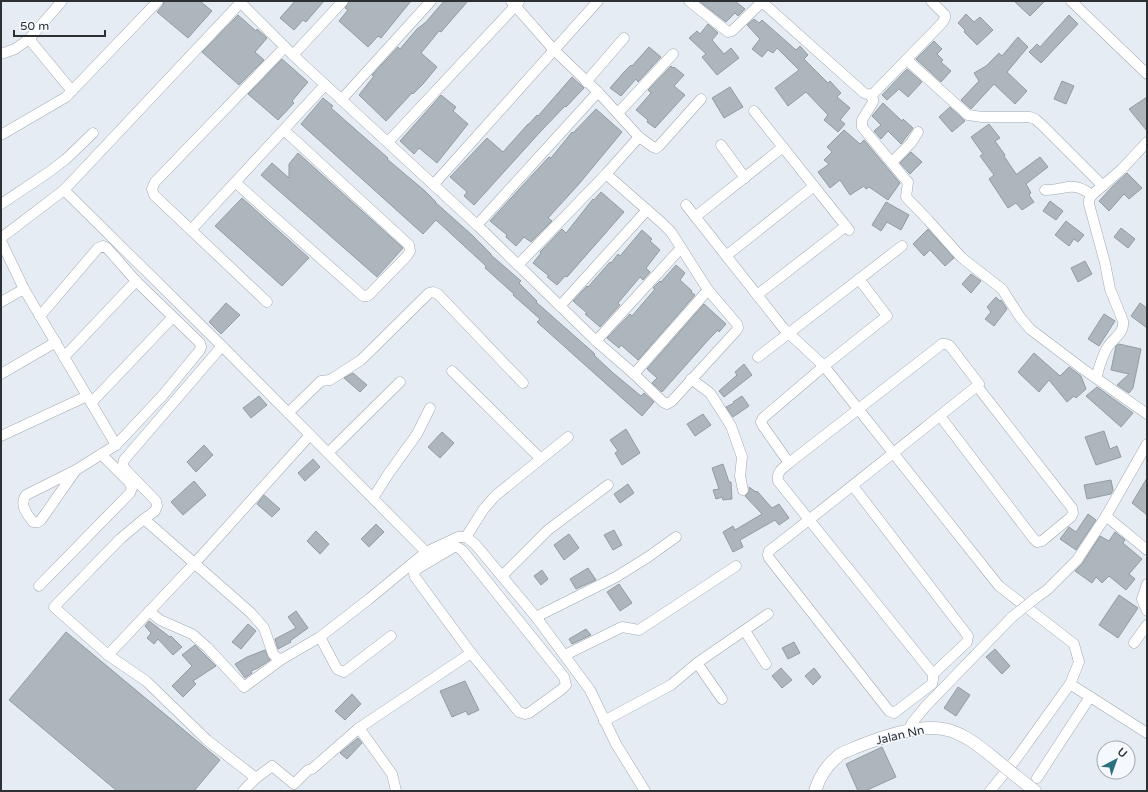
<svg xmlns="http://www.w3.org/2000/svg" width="1148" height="792" viewBox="0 0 1148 792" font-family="'Varela Round',sans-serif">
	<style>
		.building { fill: #aeb6bd; stroke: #949ba2 }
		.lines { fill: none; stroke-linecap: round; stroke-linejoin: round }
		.minor-casing { stroke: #a2a9b0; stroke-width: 11 }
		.tertiary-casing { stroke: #a2a9b0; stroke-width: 13 }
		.minor { stroke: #fff; stroke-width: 10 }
		.tertiary { stroke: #fff; stroke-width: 12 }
		.minor-bridge-casing { stroke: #a2a9b0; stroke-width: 11; stroke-linecap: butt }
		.tertiary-bridge-casing { stroke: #a2a9b0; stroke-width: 13; stroke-linecap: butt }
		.minor-bridge { stroke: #fff; stroke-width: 10 }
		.tertiary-bridge { stroke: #fff; stroke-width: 12 }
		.labels { text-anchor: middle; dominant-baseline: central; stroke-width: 3; stroke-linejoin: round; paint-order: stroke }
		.street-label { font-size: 12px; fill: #2d3032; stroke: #f5f9fe }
	</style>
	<rect width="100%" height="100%" fill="#e5ecf4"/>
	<g class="building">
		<path d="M164 1H200L212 11 188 38 157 12 163 5Z"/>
		<path d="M295 1H324L306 22 303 20 294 30 280 18Z"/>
		<path d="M349 1H411L381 38 378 36 368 47 339 21 348 10 345 8Z"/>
		<path d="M444 1H468L441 32 439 31 421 53 437 67 423 84 413 94 412 93 386 121 359 95 374 76 372 75 398 47 400 49 417 29 426 22Z"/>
		<path d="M699 1H735L745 9 738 16 735 13 726 22Z"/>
		<path d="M1014 1H1045L1030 16Z"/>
		<path d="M966 14 974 22 980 17 993 30 977 45 964 32 965 30 958 23Z"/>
		<path d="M238 15 256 31 257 29 267 38 255 52 264 60 239 85 202 52Z"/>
		<path d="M1069 15 1078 24 1041 63 1029 52 1037 44 1040 47Z"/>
		<path d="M754 19 759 23 762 20 796 50 800 46 808 55 804 59 828 83 830 81 841 93 837 97 850 108 840 120 845 124 838 132 824 120 828 115 806 92 788 106 775 88 799 70 777 48 773 53 768 50 762 57 752 49 760 39 747 25Z"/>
		<path d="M708 24 718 33 712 40 724 54 731 48 739 58 717 75 702 57 706 54 689 38 697 31 700 34Z"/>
		<path d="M1018 37 1028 47 1007 72 1027 91 1015 104 994 84 971 109 961 100 979 81 974 73 986 66 999 53 1002 56Z"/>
		<path d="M934 41 942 49 937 54 943 60 941 62 951 71 941 82 916 59Z"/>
		<path d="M649 47 661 57 638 82 636 79 621 96 610 88 624 72 631 65 632 66Z"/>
		<path d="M282 59 308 82 292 101 294 103 278 120 248 94Z"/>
		<path d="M671 66 673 68 674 67 684 75 674 86 685 95 655 128 647 122 648 120 636 110 651 93 648 90Z"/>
		<path d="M907 69 922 82 908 97 899 89 887 100 882 95Z"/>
		<path d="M572 77 584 88 566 107 565 106 541 131 474 205 464 196 467 192 450 177 487 138 503 152 528 124H529L537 115 538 116Z"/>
		<path d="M1062 81 1074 86 1066 104 1054 99Z"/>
		<path d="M730 87 743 107 724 118 712 98Z"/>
		<path d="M441 95 456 107 453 111 468 124 437 163 419 148 414 154 400 141Z"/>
		<path d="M1147 97V131L1129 109Z"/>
		<path d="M323 98 333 106 331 108 388 158 387 159 425 191 436 202H435L472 235 491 254V255L521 281 519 283 537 301 536 302 595 354 594 355 612 372 641 396 644 393 654 402 642 416 537 322 540 319 513 295 514 294 485 268 486 266 436 220 423 234 301 124Z"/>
		<path d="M883 103 902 121 903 119 913 128 901 144 888 131 881 139 874 131 881 125 872 116Z"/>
		<path d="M950 107 965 121 952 132 939 117Z"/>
		<path d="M596 109 622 132 579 184 548 218 552 221 531 242 524 237 516 246 506 237 507 235 490 221 534 173 549 157 551 158 572 132 573 133Z"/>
		<path d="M989 124 1000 138 995 141 1005 155 1004 156 1016 174H1017L1040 157 1048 167 1026 184 1031 193 1029 195 1034 202 1022 210 1016 203 1008 208 989 179 994 175 980 156 983 154 971 137Z"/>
		<path d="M844 130 860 144 864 140 900 183 888 200 869 187 866 189 864 186 850 195 840 180 830 188 818 172 829 164 824 160 832 152 827 147Z"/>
		<path d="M911 152 922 162 910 174 900 163Z"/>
		<path d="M298 153 403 248 377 277 261 175 272 163 289 178V164Z"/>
		<path d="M1127 173 1142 188 1129 199 1124 194 1109 211 1099 201 1112 187Z"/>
		<path d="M601 192 624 212 567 277 565 276 557 285 547 277 549 276 533 263 541 253 540 252 562 229 566 233 593 199 594 200Z"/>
		<path d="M242 198 309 258 282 286 215 226Z"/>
		<path d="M1050 201 1063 211 1056 220 1043 211Z"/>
		<path d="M886 202 909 215 901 230 887 222 881 231 872 225Z"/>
		<path d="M1066 221 1084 235 1078 242 1074 239 1069 246 1055 235Z"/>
		<path d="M1121 228 1135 239 1128 248 1114 237Z"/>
		<path d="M928 229 954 258 945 266 930 250 924 256 913 244Z"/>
		<path d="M642 230 652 239 650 241 660 250 646 268 650 272 643 280 640 277 618 303 620 305 600 327 585 314 587 313 573 301 587 286 588 287 610 262 611 263 618 254 620 256Z"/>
		<path d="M1085 261 1092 274 1078 282 1071 268Z"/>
		<path d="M676 265 685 273 680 280 692 291 691 292 695 295 638 360 621 345 619 348 607 338 630 314 632 316 655 289 653 288 660 281 661 282Z"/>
		<path d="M971 274 981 281 971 293 962 284Z"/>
		<path d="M996 297 1000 301 1001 300 1007 309 994 326 985 319 991 312 987 307Z"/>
		<path d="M226 303 240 315 221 334 209 322Z"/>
		<path d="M1140 303 1147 308V328L1131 316Z"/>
		<path d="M704 304 726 324 719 332 718 330 710 338 662 392 652 383 657 378 647 369Z"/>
		<path d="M1104 314 1115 321 1099 346 1088 339Z"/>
		<path d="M1119 344 1141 349 1133 388 1129 393 1117 385 1129 374 1111 370 1116 346Z"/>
		<path d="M1034 353 1060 376 1069 367 1081 376 1086 389 1076 398 1074 396 1067 402 1049 380 1039 392 1018 372Z"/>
		<path d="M744 364 752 375 724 397 719 391 737 375 735 372Z"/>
		<path d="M353 373 367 385 360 392 344 378Z"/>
		<path d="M1097 387 1133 413 1121 427 1086 396Z"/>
		<path d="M259 396 267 405 251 418 243 408Z"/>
		<path d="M742 396 749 406 733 417 726 407 734 403 733 402Z"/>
		<path d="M703 414 711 425 695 436 687 424Z"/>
		<path d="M626 429 640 453 622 465 615 453 618 451 610 440Z"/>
		<path d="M1104 431 1110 449 1117 446 1121 457 1096 465 1085 437Z"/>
		<path d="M442 432 454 443 440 458 428 447Z"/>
		<path d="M204 445 213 455 196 472 187 462Z"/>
		<path d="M313 459 320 467 305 481 298 473Z"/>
		<path d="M723 464 729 482H731L732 499 723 500 722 497 716 499 713 490 719 489 712 468Z"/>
		<path d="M1147 478V515L1132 503Z"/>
		<path d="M1111 480 1113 490 1111 494 1087 499 1084 485Z"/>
		<path d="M194 481 206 495 183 515 171 502Z"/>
		<path d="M628 484 634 493 620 503 614 494Z"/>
		<path d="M749 487 756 492 757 491 772 508 779 504 789 518 779 525 775 520 740 540 743 547 733 552 723 532 733 526 735 530 762 514 745 496 749 492Z"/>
		<path d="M264 495 280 509 272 517 257 504Z"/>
		<path d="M1088 514 1096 520 1076 550 1060 539 1069 527 1076 532Z"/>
		<path d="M376 524 384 532 369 547 361 539Z"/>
		<path d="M614 530 622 545 613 550 604 535Z"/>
		<path d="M316 531 329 544 320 554 307 541Z"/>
		<path d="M1115 532 1125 540 1123 543 1142 559 1129 574 1135 579 1126 590 1109 576 1102 583 1096 577 1092 583 1075 571 1082 564 1100 536 1109 541Z"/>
		<path d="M569 534 579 548 564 560 554 545Z"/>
		<path d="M588 568 596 580 576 589 570 579Z"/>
		<path d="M542 570 548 579 541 585 534 576Z"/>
		<path d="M619 584 632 603 620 611 607 592Z"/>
		<path d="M1119 595 1138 608 1118 638 1099 625Z"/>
		<path d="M296 611 308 628 290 641 291 642 278 649 275 639 296 628 288 617Z"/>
		<path d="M149 621 170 637 171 636 182 647 173 655 158 639 154 644 147 638 151 633 145 626Z"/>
		<path d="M248 624 256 631 241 649 232 642Z"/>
		<path d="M586 629 591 635 572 644 569 639Z"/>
		<path d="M66 632 220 760 194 791H117L9 700Z"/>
		<path d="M794 642 800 653 788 659 782 648Z"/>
		<path d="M195 645 216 666 193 681 196 684 183 697 172 686 192 666 182 655Z"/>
		<path d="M995 649 1010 666 1002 674 986 657Z"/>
		<path d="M265 650 270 660 258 668 251 671 252 673 245 678 235 664 247 657Z"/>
		<path d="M781 668 792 680 782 688 772 676Z"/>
		<path d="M814 668 821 677 813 685 805 676Z"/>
		<path d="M465 681 479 710 468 715 466 711 452 717 440 691Z"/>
		<path d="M958 687 970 695 956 716 944 708Z"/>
		<path d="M352 694 361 704 345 720 335 711Z"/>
		<path d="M358 738 362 743 347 759 340 753Z"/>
		<path d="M882 747 896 777 865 791H858L846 764Z"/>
	</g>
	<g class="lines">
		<g class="minor-casing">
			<g id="minor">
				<path d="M239 1 293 55 477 225 596 341 634 374 663 402 667 404 672 401 736 331 738 328 737 324 708 290 671 232 662 223 606 174"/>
				<path d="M511 1 554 50 598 92 639 137 653 147 656 148 659 146 701 99"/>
				<path d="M689 1 728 32 732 31 762 2"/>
				<path d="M761 1 864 93 870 95 875 92 942 23 945 18V15L931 1"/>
				<path d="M1071 1 1147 74"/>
				<path d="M29 39 72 91"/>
				<path d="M1 54 15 49 29 39 62 1"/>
				<path d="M293 55 343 1"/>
				<path d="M907 60 968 115 982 117H1030L1035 119 1042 125 1103 186"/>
				<path d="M586 82 624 38"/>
				<path d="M870 95 873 99V102L862 120V127L906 180 908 182 906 197 928 220 962 258 1002 289 1020 317 1030 329 1083 369 1147 414"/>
				<path d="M341 100 431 1"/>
				<path d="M754 111 849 230"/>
				<path d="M618 113 673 54"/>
				<path d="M1 135 66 97 158 1"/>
				<path d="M388 142 519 2"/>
				<path d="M721 145 745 178"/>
				<path d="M892 162 911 143 918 132"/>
				<path d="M236 183 363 296H367L370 294 407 256 410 251 409 245 284 130"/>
				<path d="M434 184 598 1"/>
				<path d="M64 190 222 346 426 552 458 537H466L475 544 536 617 590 690 616 744 645 791"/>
				<path d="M1045 190C1067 190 1071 180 1092 195"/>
				<path d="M1 204 49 172 66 159 93 133"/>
				<path d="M686 205 784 329 824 366 999 586 1074 644 1079 662 1070 684 1016 759 990 791"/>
				<path d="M695 217 783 147"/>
				<path d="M477 225 598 92"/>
				<path d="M191 230 325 85"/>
				<path d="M1 238 64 190 242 1"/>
				<path d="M1 241 24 289 116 445"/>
				<path d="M726 256 814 186"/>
				<path d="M518 265 606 174 639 137"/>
				<path d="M757 295 846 226"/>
				<path d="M1 302 24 289"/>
				<path d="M267 302 154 195 152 189 155 182 285 47"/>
				<path d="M560 306 647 210"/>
				<path d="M40 316 98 248 103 246 107 248 136 281 200 343 201 347 200 350 163 395 116 445 76 470 26 495C19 505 27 514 33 522H38L41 520 76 470"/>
				<path d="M596 341 681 248"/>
				<path d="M222 346 124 460 123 465 125 469 156 501 157 506 155 511 144 519 120 539 54 607 108 655 146 681 207 740 256 778"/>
				<path d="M64 357 136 281"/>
				<path d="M758 357 902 246"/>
				<path d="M452 371 541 459"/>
				<path d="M1 374 56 342"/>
				<path d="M634 374 708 290"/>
				<path d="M1096 378C1099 369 1101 359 1106 350 1111 339 1125 334 1123 321L1110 289 1105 263 1089 204V200L1092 195 1122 169 1147 142"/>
				<path d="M691 379 710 393 731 426 742 457 740 476 743 490"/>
				<path d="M91 403 172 318"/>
				<path d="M288 413 321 381 330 380 361 360 429 293 433 292 438 294 523 383"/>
				<path d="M940 416 1033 538 1037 542 1042 541 1071 517 1073 513 1072 508 977 386"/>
				<path d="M1 436 87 396"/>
				<path d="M1147 444 1106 516 1147 550"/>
				<path d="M328 453 400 382"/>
				<path d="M789 463 763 426 761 422 763 418 824 366 887 316 859 279"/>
				<path d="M853 486 968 636 967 642 933 674"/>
				<path d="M373 498 389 473 417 434 430 408"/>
				<path d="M144 519 251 613 264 628 273 654 277 658 282 659 320 637 369 599 426 552 429 556"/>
				<path d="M466 537 483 510 495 496 568 437"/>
				<path d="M454 547H457L462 550 564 677 566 685 562 689 529 713 525 714 519 712 471 653 415 577 414 573 417 569Z"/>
				<path d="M769 558 889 711 894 713 932 684 933 679V674L778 481C776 472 783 468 789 463L942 344H946L950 346 979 384 977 386C908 441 839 497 769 551L768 555 769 558"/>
				<path d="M502 576 548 530 608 485"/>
				<path d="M1147 584 1142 599 1147 611"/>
				<path d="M39 586 130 493 132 488 129 482 101 454"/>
				<path d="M1037 597 1047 590 1077 560 1106 516"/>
				<path d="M149 611 160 620 192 634 207 647 244 687 282 659"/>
				<path d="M536 617 616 577 648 557 676 537"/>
				<path d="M745 631 766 664"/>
				<path d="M320 637 337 669 341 671 344 672 391 636"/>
				<path d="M1134 643 1147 625"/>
				<path d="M108 655 194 564 310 435"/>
				<path d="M565 655 622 627 639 630 736 566"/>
				<path d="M697 663 722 699"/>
				<path d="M1070 684 1147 733"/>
				<path d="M604 721 671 685 697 663 768 614"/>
				<path d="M359 728 392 774 396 791"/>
				<path d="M908 731 912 723 925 707 1012 617"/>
				<path d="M1037 778 1090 697"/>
				<path d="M243 791 256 778 272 766 294 784 308 770 312 769 359 728 471 653"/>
			</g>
		</g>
		<g class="tertiary-casing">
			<g id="tertiary">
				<path d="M1016 776 1035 791"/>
				<path d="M815 791C819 778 827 765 838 756 842 752 849 751 854 748 879 738 917 724 943 729 964 732 984 750 1000 763"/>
			</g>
		</g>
		<use href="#minor" class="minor"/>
		<use href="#tertiary" class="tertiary"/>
		<g class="minor-bridge-casing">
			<path id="minor-bridge" d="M1012 617 1037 597"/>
		</g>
		<g class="tertiary-bridge-casing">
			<path id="tertiary-bridge" d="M1000 763 1016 776"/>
		</g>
		<use href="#minor-bridge" class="minor-bridge"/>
		<use href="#tertiary-bridge" class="tertiary-bridge"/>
	</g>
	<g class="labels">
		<g class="street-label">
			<text transform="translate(900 735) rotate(-13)">Jalan Nn</text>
		</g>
	</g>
	<rect width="1148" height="792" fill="none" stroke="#2d3032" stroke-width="4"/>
	<g transform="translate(1116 760) rotate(41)"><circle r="19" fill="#f5f9fe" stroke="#a5a9ac"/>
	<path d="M0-3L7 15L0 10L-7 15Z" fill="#2a707e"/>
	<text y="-6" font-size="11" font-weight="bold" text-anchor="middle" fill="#2d3032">U</text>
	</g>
	<path d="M14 30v6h91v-6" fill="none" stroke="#2d3032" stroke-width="2"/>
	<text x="20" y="30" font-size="12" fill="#2d3032" stroke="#f5f9fe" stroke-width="3" paint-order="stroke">50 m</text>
</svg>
